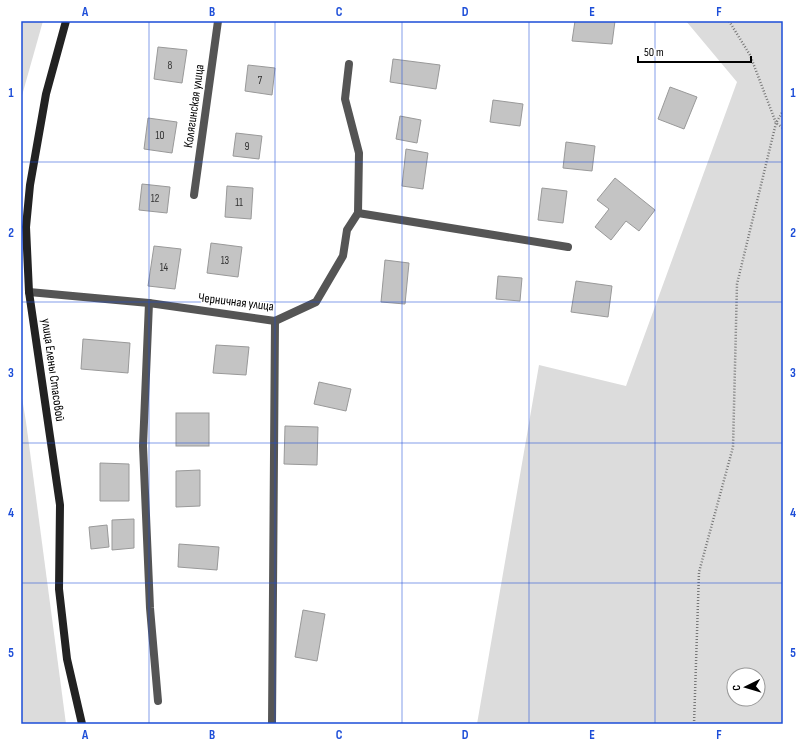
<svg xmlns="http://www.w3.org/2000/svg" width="804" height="745" viewBox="0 0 804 745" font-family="'Sofia Sans Condensed',sans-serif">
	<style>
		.green { fill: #dcdcdc; fill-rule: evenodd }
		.building { fill: #c4c4c4; stroke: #999 }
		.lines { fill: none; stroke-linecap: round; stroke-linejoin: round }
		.path { stroke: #777; stroke-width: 2.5; stroke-dasharray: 1 2; stroke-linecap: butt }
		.lane { stroke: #555; stroke-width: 8 }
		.street { stroke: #555; stroke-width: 8 }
		.secondary { stroke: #222; stroke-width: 8 }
		.grid { fill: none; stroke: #1d4ed8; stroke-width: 1; stroke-opacity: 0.55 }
		.labels { text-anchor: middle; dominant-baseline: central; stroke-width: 3; stroke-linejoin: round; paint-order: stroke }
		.number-label { font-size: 11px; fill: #313131 }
		.street-label { font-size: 13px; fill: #000; stroke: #fff }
		.neatline { fill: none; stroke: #1d4ed8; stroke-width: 1.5 }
		.grid-label { font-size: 13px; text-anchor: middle; font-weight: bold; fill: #1d4ed8 }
	</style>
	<rect width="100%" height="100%" fill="#fff"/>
	<g class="green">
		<path d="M21 21H43L21 99Z"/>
		<path d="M686 21H783V724H477L539 365 626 386 737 82ZM734 675H758V699H734Z"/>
		<path d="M21 392 26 422 66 724H21Z"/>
	</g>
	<g class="building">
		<path d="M575 21H615L612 44 572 41Z"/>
		<path d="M158 47 187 50 182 83 154 79Z"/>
		<path d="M393 59 440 65 436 89 390 82Z"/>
		<path d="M248 65 275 68 272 95 245 91Z"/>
		<path d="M670 87 697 97 684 129 658 119Z"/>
		<path d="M493 100 523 104 520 126 490 122Z"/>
		<path d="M400 116 421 120 417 143 396 139Z"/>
		<path d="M148 118 177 122 172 153 144 149Z"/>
		<path d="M236 133 262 136 259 159 233 156Z"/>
		<path d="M566 142 595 146 592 171 563 168Z"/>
		<path d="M406 149 428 153 423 189 402 186Z"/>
		<path d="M615 178 655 210 639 231 626 221 611 240 595 227 609 209 597 200Z"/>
		<path d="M142 184 170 187 167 213 139 210Z"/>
		<path d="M227 186 253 188 251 219 225 217Z"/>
		<path d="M542 188 567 191 563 223 538 220Z"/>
		<path d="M211 243 242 247 238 277 207 273Z"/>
		<path d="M154 246 181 249 175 289 148 286Z"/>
		<path d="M385 260 409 263 405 304 381 302Z"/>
		<path d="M498 276 522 278 520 301 496 299Z"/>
		<path d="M576 281 612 286 608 317 571 312Z"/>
		<path d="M83 339 130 343 128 373 81 369Z"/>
		<path d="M216 345 249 347 246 375 213 373Z"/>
		<path d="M319 382 351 389 346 411 314 404Z"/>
		<rect x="176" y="413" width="33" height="33"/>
		<path d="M285 426 318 427 317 465 284 464Z"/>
		<path d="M100 463 129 464V501H100Z"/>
		<path d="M200 470V506L176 507V471Z"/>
		<path d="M134 519V548L112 550V520Z"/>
		<path d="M107 525 109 547 91 549 89 527Z"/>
		<path d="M179 544 219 547 217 570 178 567Z"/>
		<path d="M303 610 325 614 317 661 295 657Z"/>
	</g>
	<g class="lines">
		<g class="path">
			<path d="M729 21 750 55 776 123 783 128"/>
			<path d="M694 724 699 572 733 447 737 284 776 123 783 111"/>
		</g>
		<g class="lane">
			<path d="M349 64 345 99 359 153 358 213"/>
			<path d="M149 303 143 446 150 608 158 701"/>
			<path d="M272 724 275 321"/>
		</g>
		<g class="street">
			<path d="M194 195 218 21"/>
			<path d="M29 292 149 303 275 321 316 302 343 256 347 230 358 213 568 247"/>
		</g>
		<path class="secondary" d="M66 21 46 94 30 185 26 227 29 292 60 505 59 589 67 659 82 724"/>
	</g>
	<path class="grid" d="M149 21V724M275 21V724M402 21V724M529 21V724M655 21V724M21 162H783M21 302H783M21 443H783M21 583H783"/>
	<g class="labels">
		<g class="number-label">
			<text x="170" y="65">8</text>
			<text x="260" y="80">7</text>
			<text x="160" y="135">10</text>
			<text x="247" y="146">9</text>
			<text x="155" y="198">12</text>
			<text x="239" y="202">11</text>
			<text x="225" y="260">13</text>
			<text x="164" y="267">14</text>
		</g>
		<g class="street-label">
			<text transform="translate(194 106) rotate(-82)">Колягинская улица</text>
			<text transform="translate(236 302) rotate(7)">Черничная улица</text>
			<text transform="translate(53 370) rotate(82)">улица Елены Стасовой</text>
		</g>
	</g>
	<rect width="804" height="745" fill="none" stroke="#ffffff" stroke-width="44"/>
	<g transform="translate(746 687) rotate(265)"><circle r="19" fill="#ffffff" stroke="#999999"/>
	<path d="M0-3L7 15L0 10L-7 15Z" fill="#000000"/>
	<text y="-6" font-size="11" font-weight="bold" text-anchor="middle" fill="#000000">С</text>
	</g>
	<path d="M638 56v6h113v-6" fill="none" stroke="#000000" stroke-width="2"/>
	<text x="644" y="56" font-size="12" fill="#000000" stroke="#ffffff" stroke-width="3" paint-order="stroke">50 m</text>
	<rect x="22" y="22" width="760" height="701" class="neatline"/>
	<g class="grid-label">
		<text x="85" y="16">A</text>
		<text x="212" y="16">B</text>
		<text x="339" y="16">C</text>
		<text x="465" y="16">D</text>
		<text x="592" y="16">E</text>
		<text x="719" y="16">F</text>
		<text x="11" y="97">1</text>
		<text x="793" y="97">1</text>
		<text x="11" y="237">2</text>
		<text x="793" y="237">2</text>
		<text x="11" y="377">3</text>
		<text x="793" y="377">3</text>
		<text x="11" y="517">4</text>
		<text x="793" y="517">4</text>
		<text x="11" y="657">5</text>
		<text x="793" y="657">5</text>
		<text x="85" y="739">A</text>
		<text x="212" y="739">B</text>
		<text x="339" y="739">C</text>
		<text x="465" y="739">D</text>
		<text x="592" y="739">E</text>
		<text x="719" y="739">F</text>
	</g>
</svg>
